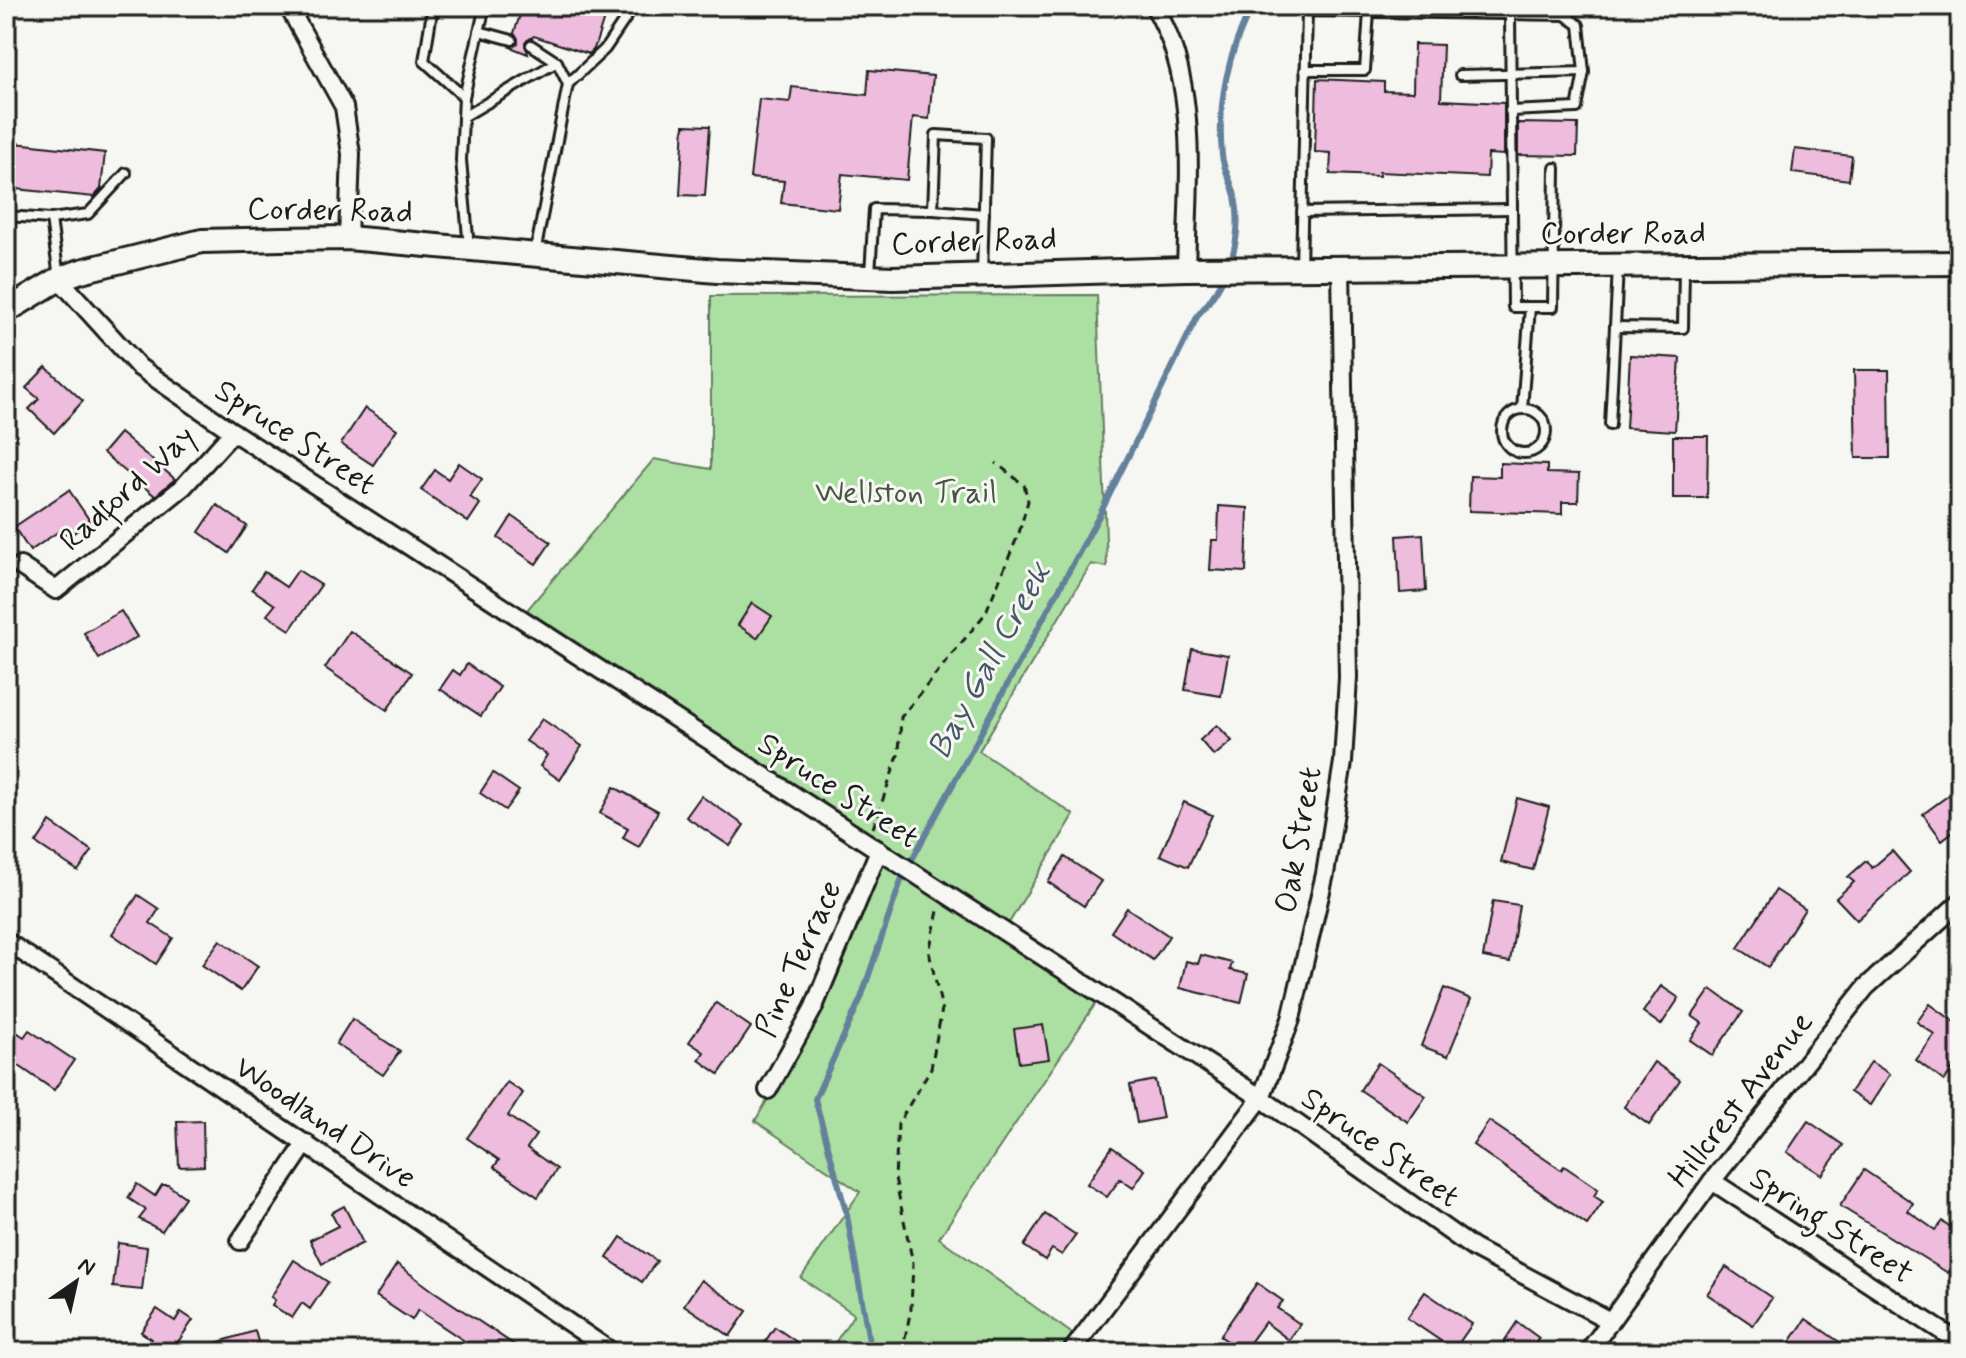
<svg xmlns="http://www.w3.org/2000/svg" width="1966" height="1358" viewBox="0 0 1966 1358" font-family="Mynerve,sans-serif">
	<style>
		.green { fill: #ace0a2; stroke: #647e5f; stroke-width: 2 }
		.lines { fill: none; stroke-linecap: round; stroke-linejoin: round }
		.stream { stroke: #63819b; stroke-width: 6 }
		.building { fill: #eebcdc; stroke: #1c1c1c; stroke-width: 2 }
		.service-casing { stroke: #1c1c1c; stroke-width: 14 }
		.minor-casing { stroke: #1c1c1c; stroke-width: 22 }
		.tertiary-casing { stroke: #1c1c1c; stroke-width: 28 }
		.path { stroke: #1c1c1c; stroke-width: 3; stroke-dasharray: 8 6; stroke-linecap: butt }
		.service { stroke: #f6f6f2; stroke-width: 8 }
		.minor { stroke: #f6f6f2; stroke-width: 16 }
		.tertiary { stroke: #f6f6f2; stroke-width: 22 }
		.labels { text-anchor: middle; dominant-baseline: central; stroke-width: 6; stroke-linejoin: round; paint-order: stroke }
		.street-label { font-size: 32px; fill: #1c1c1c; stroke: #f6f6f2 }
		.park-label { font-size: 32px; fill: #475744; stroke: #f6f6f2 }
		.water-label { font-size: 34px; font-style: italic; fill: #465766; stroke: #f6f6f2 }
	</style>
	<rect width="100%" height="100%" fill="#f6f6f2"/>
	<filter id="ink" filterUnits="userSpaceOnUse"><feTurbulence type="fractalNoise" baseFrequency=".0125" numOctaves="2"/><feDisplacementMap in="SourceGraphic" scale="16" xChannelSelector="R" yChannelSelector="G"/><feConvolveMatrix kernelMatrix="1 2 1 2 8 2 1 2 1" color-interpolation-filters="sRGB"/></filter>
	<g filter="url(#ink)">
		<g class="green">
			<path d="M1097 295 1107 567 1091 564 979 751 1074 815 1009 923 527 610 654 459 711 469V296Z"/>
			<path d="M880 858 1096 1003 939 1238 1074 1335 1062 1352H829L854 1314 801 1278 860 1192 755 1121 822 1007Z"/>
		</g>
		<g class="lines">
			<path class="stream" d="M871 1352 847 1215 815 1099 861 998 902 878 1099 516 1198 315C1228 282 1244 240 1235 196 1232 182 1223 169 1222 155 1217 104 1228 50 1253 6"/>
		</g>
		<g class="building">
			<path d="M523 6H608L594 49 589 54 534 36 525 42 528 54 510 47 518 43 514 33Z"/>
			<path d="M1414 44 1443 45 1441 100 1504 103V155L1488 154 1487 177 1379 172V176L1330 174 1331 153 1315 152 1317 79 1384 82V91L1413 92Z"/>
			<path d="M869 70 933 76 929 119 913 117 907 180 842 174 838 209 781 203 784 181 750 178 759 99 790 102 792 87 867 95Z"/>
			<path d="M1518 123 1578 124 1577 156 1518 155Z"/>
			<path d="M684 125 710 126 705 196 680 195Z"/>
			<path d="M6 142 105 153 101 189 94 197 6 188Z"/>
			<path d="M1795 149 1852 156 1849 180 1792 173Z"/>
			<path d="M1630 355 1680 358 1675 431 1626 428Z"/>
			<path d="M46 367 83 401 54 433 29 409 39 399 26 388Z"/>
			<path d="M1854 370H1889L1890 458H1856Z"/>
			<path d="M365 408 397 429 373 465 341 444Z"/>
			<path d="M120 433 175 479 155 496 103 453Z"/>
			<path d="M1673 436H1708L1707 498H1673Z"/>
			<path d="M459 463 482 479 470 497 480 504 468 522 421 490 435 470 448 479Z"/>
			<path d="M1500 463 1547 465V473L1579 474 1578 502H1562V514L1469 511 1470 476 1500 477Z"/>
			<path d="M69 490 90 521 68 537 62 529 30 551 14 527Z"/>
			<path d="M217 505 247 526 229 553 199 532Z"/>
			<path d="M1219 506 1248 508 1246 572 1210 570 1212 540H1218Z"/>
			<path d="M512 516 551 542 536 564 498 538Z"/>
			<path d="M1423 534 1426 591 1400 593 1397 536Z"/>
			<path d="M298 570 321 585 290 630 267 615 275 605 252 589 264 572 286 587Z"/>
			<path d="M752 603 772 616 757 638 738 625Z"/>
			<path d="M121 611 137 637 99 659 84 633Z"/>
			<path d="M350 631 412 673 387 710 325 668Z"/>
			<path d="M1192 649 1228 655 1221 696 1185 690Z"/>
			<path d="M467 664 500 687 481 716 440 689 453 670 460 675Z"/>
			<path d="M542 719 582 746 560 780 540 766 547 755 526 741Z"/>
			<path d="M1217 725 1232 741 1214 756 1200 740Z"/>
			<path d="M493 773 519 791 505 810 480 793Z"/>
			<path d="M614 787 658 811 639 847 623 838 628 828 600 813Z"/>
			<path d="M1960 787V826L1942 840 1923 814Z"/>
			<path d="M701 796 744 825 730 846 686 817Z"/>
			<path d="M1517 798 1549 807 1533 870 1501 862Z"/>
			<path d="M1184 802 1212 815 1188 867 1160 855Z"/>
			<path d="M50 822 92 851 78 871 36 843Z"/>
			<path d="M1892 851 1910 872 1857 920 1836 898 1854 882 1848 877 1866 861 1872 868Z"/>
			<path d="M1065 857 1101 881 1084 906 1048 882Z"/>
			<path d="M1776 890 1805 909 1768 967 1738 948Z"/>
			<path d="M138 895 159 909 150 923 173 938 156 964 112 934Z"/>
			<path d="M1493 901 1519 905 1510 962 1483 957Z"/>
			<path d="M1127 908 1169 936 1153 960 1111 932Z"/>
			<path d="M220 940 258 966 241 991 202 965Z"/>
			<path d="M1201 955 1232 963 1230 970 1248 974 1241 1003 1180 988 1186 961 1198 964Z"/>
			<path d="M1661 986 1679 998 1661 1025 1643 1012Z"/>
			<path d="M1444 988 1471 999 1448 1056 1421 1046Z"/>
			<path d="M1711 989 1743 1012 1712 1055 1690 1040 1702 1023 1692 1016Z"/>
			<path d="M716 1003 751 1027 719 1074 699 1060 704 1052 689 1042Z"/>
			<path d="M1930 1004 1960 1026V1059L1944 1081 1916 1060 1935 1035 1917 1022Z"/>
			<path d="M352 1019 400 1051 383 1075 336 1044Z"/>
			<path d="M6 1025 24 1037 29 1030 74 1060 54 1090 6 1057Z"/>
			<path d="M1043 1025 1049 1059 1019 1063 1014 1029Z"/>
			<path d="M1654 1062 1680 1080 1649 1125 1624 1107Z"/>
			<path d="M1871 1062 1890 1074 1870 1105 1850 1092Z"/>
			<path d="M1378 1063 1426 1096 1408 1122 1360 1090Z"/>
			<path d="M1155 1080 1163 1118 1137 1123 1130 1085Z"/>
			<path d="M507 1082 523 1093 508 1116 536 1135 527 1148 557 1169 538 1197 494 1167 499 1160 467 1138Z"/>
			<path d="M203 1121 204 1166 179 1167 177 1122Z"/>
			<path d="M1489 1121 1561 1170 1564 1166 1598 1189 1594 1196 1603 1202 1587 1225 1473 1145Z"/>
			<path d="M1808 1121 1843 1145 1822 1175 1787 1152Z"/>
			<path d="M1112 1147 1145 1170 1133 1188 1120 1179 1107 1197 1087 1184Z"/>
			<path d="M1864 1170 1913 1203 1908 1211 1935 1230 1942 1221 1958 1232 1952 1240 1960 1245V1255L1948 1273 1840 1206Z"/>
			<path d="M137 1184 155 1196 162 1185H168L185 1197 162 1231 139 1219 146 1210 128 1198Z"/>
			<path d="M344 1206 363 1243 322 1264 310 1240 338 1226 331 1213Z"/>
			<path d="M1045 1214 1076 1235 1062 1255 1052 1249 1045 1260 1024 1246Z"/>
			<path d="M621 1237 657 1261 642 1282 607 1258Z"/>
			<path d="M118 1243 147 1247 142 1290 113 1287Z"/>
			<path d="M294 1260 328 1282 310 1309 302 1303 292 1318 272 1305 275 1300 271 1297Z"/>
			<path d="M397 1264 432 1290 525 1352H481L418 1310 412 1320 376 1296Z"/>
			<path d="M1726 1267 1772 1298 1753 1325 1707 1294Z"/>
			<path d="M701 1280 747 1311 730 1336 684 1305Z"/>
			<path d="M1257 1283 1283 1301 1277 1308 1300 1324 1289 1340 1265 1322 1243 1352 1220 1336Z"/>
			<path d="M1425 1292 1472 1324 1454 1350 1407 1318Z"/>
			<path d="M157 1309 175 1321 181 1312 193 1320 171 1352H142L151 1339 141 1332Z"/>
			<path d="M1806 1319 1854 1352H1783Z"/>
			<path d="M1517 1322 1539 1338 1530 1352H1497Z"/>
			<path d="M775 1327 811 1352H758Z"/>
			<path d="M255 1331 261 1352H199V1348Z"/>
		</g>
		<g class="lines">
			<g class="service-casing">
				<g id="service">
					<path d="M433 6 424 61 464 97 485 6"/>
					<path d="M1510 14 1513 307H1553L1555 168"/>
					<path d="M479 31 512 40"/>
					<path d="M531 45 557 62 568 84"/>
					<path d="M1305 70H1365L1369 12"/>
					<path d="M464 97 461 160 469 248"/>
					<path d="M1510 111 1577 108 1584 72"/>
					<path d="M463 117 557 62"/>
					<path d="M933 210 984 214"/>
					<path d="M1302 212 1511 209"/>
					<path d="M6 216 51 219"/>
					<path d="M535 253 568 84 605 49 634 6"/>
					<path d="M1301 268 1307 11 1565 15 1579 25 1584 72 1460 75"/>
					<path d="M870 274 874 209 933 210 936 135 986 138 982 274"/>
					<path d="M59 278 51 219 88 214 126 173"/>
					<path d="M1615 327 1683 328 1684 266"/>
					<path d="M1522 409 1530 307"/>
					<circle cx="1524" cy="431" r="22"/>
					<path d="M1610 425 1618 267"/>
				</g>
			</g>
			<g class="minor-casing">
				<g id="minor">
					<path d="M288 6 344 107 351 154 348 238"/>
					<path d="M1154 6C1200 82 1188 183 1186 269"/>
					<path d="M59 279 139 367 233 432 1261 1098 1473 1248 1610 1321"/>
					<path d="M20 566 56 590 183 487 233 432"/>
					<path d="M6 941 612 1352"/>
					<path d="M768 1090 813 1009 879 850"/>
					<path d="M1712 1181 1960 1343"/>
					<path d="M240 1241 306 1143"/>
					<path d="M1071 1352 1261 1098 1291 1019 1325 874 1343 762 1348 678 1341 268"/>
					<path d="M1588 1352 1712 1181 1866 987 1960 902"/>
				</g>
			</g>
			<g class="tertiary-casing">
				<path id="tertiary" d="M6 311 59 279 81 271 202 241 281 239 348 238 717 271 893 278 1186 269 1960 263"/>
			</g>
			<g class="path">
				<path d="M873 828 899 753 901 717 985 614 1019 533 1028 501 1024 485 996 463"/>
				<path d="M902 1352 911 1309 913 1263 895 1178 898 1124 931 1068 942 1009 929 952 938 911"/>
			</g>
			<use href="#service" class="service"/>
			<use href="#minor" class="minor"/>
			<use href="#tertiary" class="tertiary"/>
		</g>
	</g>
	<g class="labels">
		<g class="street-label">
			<text transform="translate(330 211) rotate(1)">Corder Road</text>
			<text x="1623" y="234">Corder Road</text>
			<text transform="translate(974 242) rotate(-2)">Corder Road</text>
			<text transform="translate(295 438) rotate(33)">Spruce Street</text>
			<text transform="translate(128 489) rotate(-42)">Radford Way</text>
			<text transform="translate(838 791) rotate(33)">Spruce Street</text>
			<text transform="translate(1299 840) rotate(-80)">Oak Street</text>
			<text transform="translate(799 959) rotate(-66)">Pine Terrace</text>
			<text transform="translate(1741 1100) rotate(-52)">Hillcrest Avenue</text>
			<text transform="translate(325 1123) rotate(34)">Woodland Drive</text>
			<text transform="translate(1380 1148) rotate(35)">Spruce Street</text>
			<text transform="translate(1831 1226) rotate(33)">Spring Street</text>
		</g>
		<g class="park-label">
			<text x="906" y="493">Wellston Trail</text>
		</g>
		<g class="water-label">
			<text transform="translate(990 661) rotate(-61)">Bay Gall Creek</text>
		</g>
	</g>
	<rect width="1966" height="1358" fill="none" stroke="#f6f6f2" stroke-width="32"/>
	<rect x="16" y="16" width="1934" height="1326" fill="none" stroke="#1c1c1c" stroke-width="3" filter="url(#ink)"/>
	<g transform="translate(76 1282) rotate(34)" stroke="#f6f6f2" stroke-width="6" paint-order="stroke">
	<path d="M0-6L14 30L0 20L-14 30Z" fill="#1c1c1c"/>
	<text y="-12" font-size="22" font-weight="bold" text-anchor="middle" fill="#1c1c1c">N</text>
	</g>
</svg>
